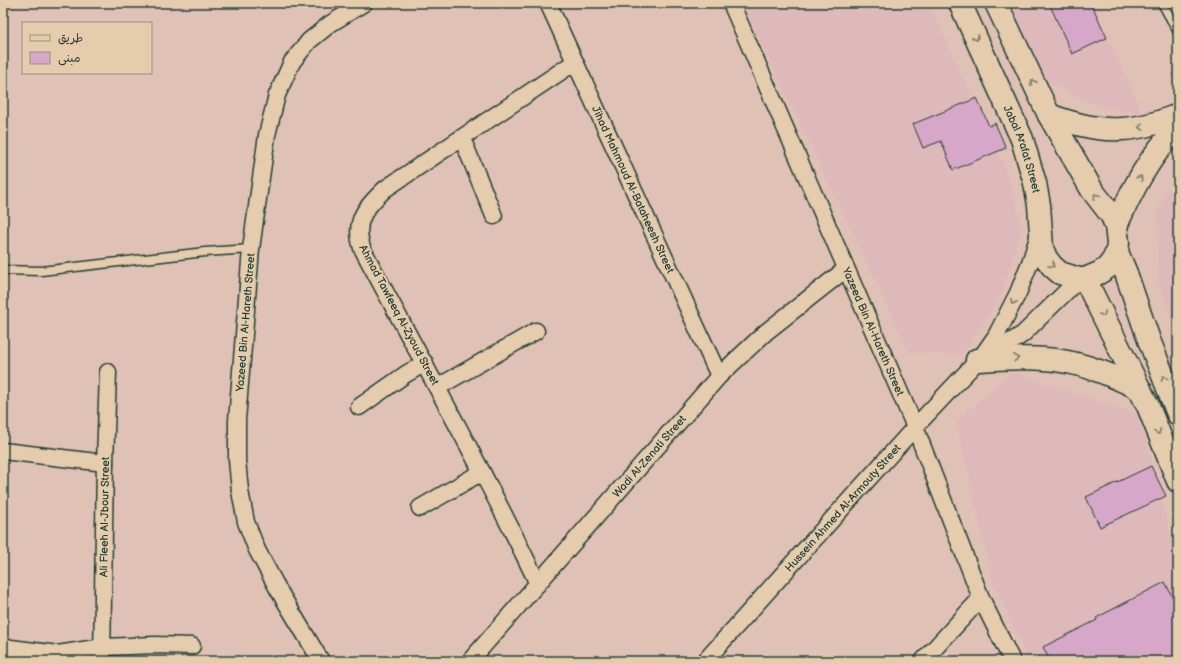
<svg xmlns="http://www.w3.org/2000/svg" width="1181" height="664" viewBox="0 0 1181 664" font-family="'Balsamiq Sans','Playpen Sans Arabic',sans-serif">
	<style>
		.built { fill: #ddb9bb }
		.building { fill: #d6a7c8; stroke: #1f3d34 }
		.lines { fill: none; stroke-linecap: round; stroke-linejoin: round }
		.lane-casing { stroke: #1f3d34; stroke-width: 11 }
		.street-casing { stroke: #1f3d34; stroke-width: 19 }
		.secondary-casing { stroke: #1f3d34; stroke-width: 25 }
		.primary-casing { stroke: #1f3d34; stroke-width: 25 }
		.lane { stroke: #e4ccad; stroke-width: 8 }
		.street { stroke: #e4ccad; stroke-width: 16 }
		.secondary { stroke: #e4ccad; stroke-width: 22 }
		.primary { stroke: #e4ccad; stroke-width: 22 }
		.oneway { stroke: #787d6a }
		.labels { text-anchor: middle; dominant-baseline: central; stroke-width: 4; stroke-linejoin: round; paint-order: stroke }
		.street-label { font-size: 11px; fill: #1f3d34; stroke: #e4ccad }
	</style>
	<rect width="100%" height="100%" fill="#e0c1b5"/>
	<filter id="ink" filterUnits="userSpaceOnUse"><feTurbulence type="fractalNoise" baseFrequency=".025" numOctaves="2"/><feDisplacementMap in="SourceGraphic" scale="8" xChannelSelector="R" yChannelSelector="G"/><feConvolveMatrix kernelMatrix="1 2 1 2 8 2 1 2 1" color-interpolation-filters="sRGB"/></filter>
	<g filter="url(#ink)">
		<g class="built">
			<path d="M742 3H929L1006 170 1022 226 1002 294 961 355 910 352Z"/>
			<path d="M1006 3H1092L1143 114 1096 105 1038 78Z"/>
			<path d="M1178 172V336L1158 281V210Z"/>
			<path d="M1012 372 1139 415 1173 543 1178 556V661H1029L993 581 956 421Z"/>
		</g>
		<g class="building">
			<path d="M1049 3H1091L1107 38 1072 54Z"/>
			<path d="M977 98 989 126 995 123 1006 148 953 170 941 141 923 148 913 124Z"/>
			<path d="M1151 466 1166 496 1100 527 1086 497Z"/>
			<path d="M1165 582 1178 608V661H1050L1043 647 1097 620 1096 618Z"/>
		</g>
		<g class="lines">
			<g class="lane-casing">
				<g id="lane">
					<path d="M1162 3 1178 32"/>
					<path d="M3 270 41 271 205 252 251 249"/>
				</g>
			</g>
			<g class="street-casing">
				<g id="street">
					<path id="s1" d="M548 3 719 376"/>
					<path id="s2" d="M731 3 915 427 981 598 1012 661"/>
					<path d="M462 138 494 216"/>
					<path d="M984 355 1014 340 1023 334 1079 279"/>
					<path d="M438 387 536 331"/>
					<path d="M359 407 406 374 425 363"/>
					<path d="M3 451 105 463"/>
					<path d="M420 508 482 472"/>
					<path d="M538 584C484 470 421 360 362 248 353 220 366 207 385 189L575 62"/>
					<path d="M3 647 58 654 102 647 155 645 192 646"/>
					<path id="s3" d="M102 661 105 463 108 372"/>
					<path id="s4" d="M321 661 279 591 257 550 246 522 240 491 237 460V420L251 249 267 135 277 95 292 62 309 41 330 24 364 3"/>
					<path id="s5" d="M470 661 719 376 766 332 846 269"/>
					<path id="s6" d="M705 661 915 427 982 356 996 336 1018 293 1031 260 1039 234"/>
					<path d="M923 661 981 598"/>
				</g>
			</g>
			<g class="secondary-casing">
				<g id="secondary">
					<path d="M1049 115C1097 133 1130 135 1178 115"/>
					<path d="M1116 226C1132 190 1150 155 1178 127"/>
				</g>
			</g>
			<g class="primary-casing">
				<g id="primary">
					<path id="s7" d="M960 3 1022 139 1035 183 1039 205 1042 248 1046 258 1052 266 1060 273 1079 279H1085L1099 273 1107 268 1113 260 1117 252 1118 243 1116 226 1112 216 1092 190 1049 115 996 3"/>
					<path d="M1117 252 1126 273 1149 340 1178 414"/>
					<path d="M1085 279 1148 406 1178 481"/>
					<path d="M977 360C1000 359 1022 357 1045 359 1078 361 1111 374 1140 389"/>
				</g>
			</g>
			<use href="#lane" class="lane"/>
			<use href="#street" class="street"/>
			<use href="#secondary" class="secondary"/>
			<use href="#primary" class="primary"/>
		</g>
		<defs><path id="oneway-chevron" d="M-2-3.5L2.5 0L-2 3.5" fill="none" stroke-width="1.6" stroke-linecap="round" stroke-linejoin="round"/></defs>
		<g class="oneway">
			<use href="#oneway-chevron" transform="translate(976 38) rotate(65)"/>
			<use href="#oneway-chevron" transform="translate(1033 82) rotate(-116)"/>
			<use href="#oneway-chevron" transform="translate(1141 127) rotate(169)"/>
			<use href="#oneway-chevron" transform="translate(1140 178) rotate(-58)"/>
			<use href="#oneway-chevron" transform="translate(1096 196) rotate(-126)"/>
			<use href="#oneway-chevron" transform="translate(1052 265) rotate(47)"/>
			<use href="#oneway-chevron" transform="translate(1013 302) rotate(117)"/>
			<use href="#oneway-chevron" transform="translate(1103 314) rotate(64)"/>
			<use href="#oneway-chevron" transform="translate(1016 358) rotate(-1)"/>
			<use href="#oneway-chevron" transform="translate(1164 378) rotate(-111)"/>
			<use href="#oneway-chevron" transform="translate(1158 432) rotate(68)"/>
		</g>
	</g>
	<g class="labels">
		<g class="street-label">
			<text stroke="none"><textPath href="#s7" startOffset="159">Jabal Arafat Street</textPath></text>
			<text stroke="none"><textPath href="#s1" startOffset="205">Jihad Mahmoud Al-Bataheesh Street</textPath></text>
			<text transform="translate(399 315) rotate(62)">Ahmad Tawfeeq Al-Zyoud Street</text>
			<text stroke="none"><textPath href="#s4" startOffset="359">Yazeed Bin Al-Hareth Street</textPath></text>
			<text stroke="none"><textPath href="#s2" startOffset="358">Yazeed Bin Al-Hareth Street</textPath></text>
			<text stroke="none"><textPath href="#s5" startOffset="272">Wadi Al-Zenati Street</textPath></text>
			<text stroke="none"><textPath href="#s6" startOffset="206">Hussein Ahmed Al-Armouty Street</textPath></text>
			<text stroke="none"><textPath href="#s3" startOffset="144">Ali Fleeh Al-Jbour Street</textPath></text>
		</g>
	</g>
	<rect width="1181" height="664" fill="none" stroke="#e4ccad" stroke-width="16"/>
	<rect x="8" y="8" width="1165" height="648" fill="none" stroke="#1f3d34" stroke-width="1.5" filter="url(#ink)"/>
	<rect x="22" y="22" width="130" height="52" fill="#e4ccad" stroke="#95937d"/>
	<rect x="30" y="35" width="20" height="6" fill="#e4ccad" stroke="#95937d"/>
	<text x="58" y="42" font-size="12" fill="#1f3d34">طريق</text>
	<rect x="30" y="52" width="20" height="12" fill="#d6a7c8" stroke="#95937d"/>
	<text x="58" y="62" font-size="12" fill="#1f3d34">مبنى</text>
</svg>
